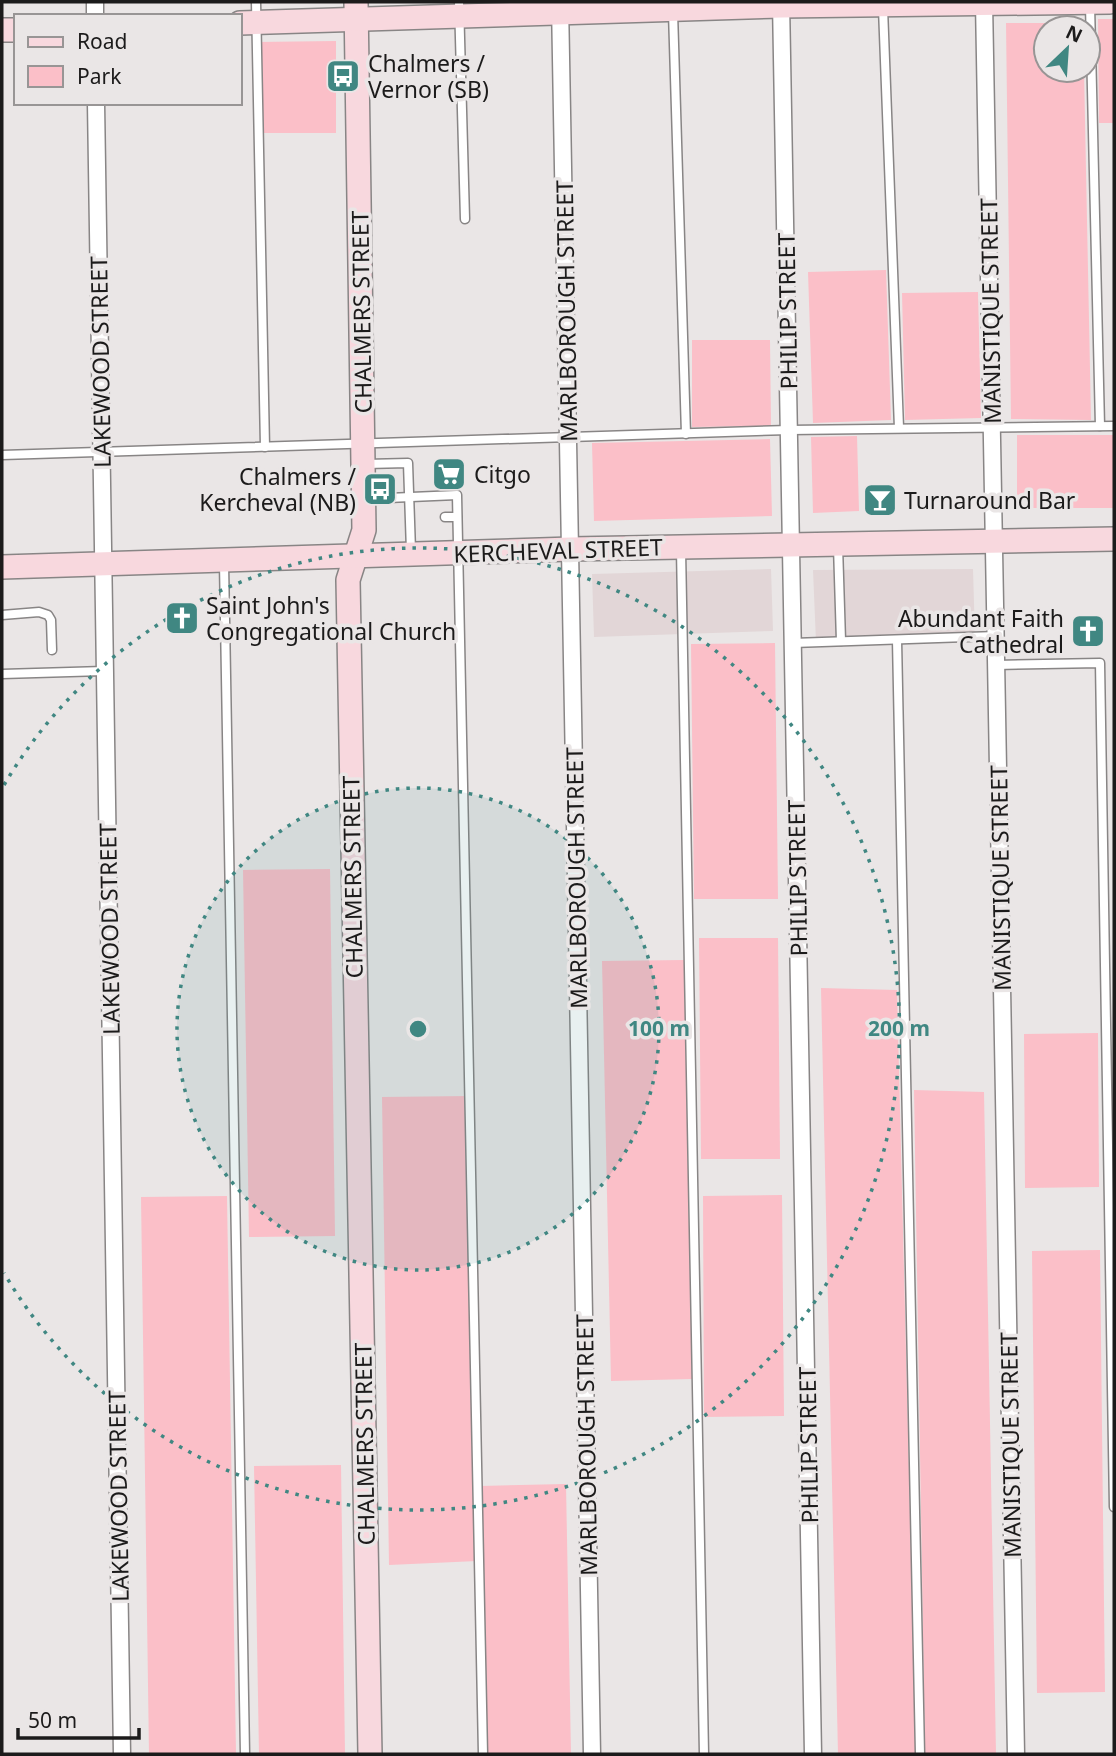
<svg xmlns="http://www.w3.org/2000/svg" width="1116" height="1756" viewBox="0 0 1116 1756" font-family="'Noto Sans',sans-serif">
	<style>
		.built { fill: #e2d6d7 }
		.green { fill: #fbbfc8 }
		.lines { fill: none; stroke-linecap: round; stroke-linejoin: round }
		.lane-casing { stroke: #888585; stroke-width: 11 }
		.street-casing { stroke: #888585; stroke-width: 19 }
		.secondary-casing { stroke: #888585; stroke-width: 26 }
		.lane { stroke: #fff; stroke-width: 8 }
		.street { stroke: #fff; stroke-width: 16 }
		.secondary { stroke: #f8d8de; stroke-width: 23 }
		.ring { fill: none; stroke: #408782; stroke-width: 3.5; stroke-dasharray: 3.5 7 }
		.labels { text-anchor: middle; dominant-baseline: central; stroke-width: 7; stroke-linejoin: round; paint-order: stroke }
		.poi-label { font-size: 23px; fill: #1c1b1b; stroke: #eae6e6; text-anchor: start }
		.street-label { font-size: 23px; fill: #1c1b1b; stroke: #eae6e6 }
		.centre { fill: #408782; stroke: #eae6e6; stroke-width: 3.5 }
		.ring-label { font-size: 21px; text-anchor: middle; font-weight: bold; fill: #408782; stroke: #eae6e6; stroke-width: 7; stroke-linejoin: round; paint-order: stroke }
	</style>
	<rect width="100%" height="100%" fill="#eae6e6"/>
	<g class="built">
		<path d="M771 569 773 631 594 637 592 574Z"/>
		<path d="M973 569 975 638 816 642 813 570Z"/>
	</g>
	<g class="green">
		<path d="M1098 19H1114V123H1099Z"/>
		<path d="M1006 23H1082L1083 28H1046V70H1084L1091 420 1011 419Z"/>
		<path d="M336 41V133H257L256 42Z"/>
		<path d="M886 270 891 420 813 423 808 272Z"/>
		<path d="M978 292 981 418 905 420 902 293Z"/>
		<path d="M692 340H770L771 426 692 427Z"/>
		<rect x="1017" y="435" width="97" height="73"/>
		<path d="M857 436 859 511 813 513 811 437Z"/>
		<path d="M770 439 772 516 594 521 592 443Z"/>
		<path d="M775 643 778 899H694L691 644Z"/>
		<path d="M330 869 335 1236 249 1237 243 870Z"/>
		<path d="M699 938H778L780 1159H701Z"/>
		<path d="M684 960 692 1379 611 1381 602 961Z"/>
		<path d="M821 988 897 990 916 1754H838Z"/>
		<path d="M1098 1033 1099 1187 1025 1188 1024 1034Z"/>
		<path d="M914 1090 984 1092 996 1754H925Z"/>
		<path d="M468 1096 477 1561 389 1565 382 1097Z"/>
		<path d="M782 1195 784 1416 704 1417 703 1196Z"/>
		<path d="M227 1196 236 1754H149L141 1197Z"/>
		<path d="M1100 1250 1105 1692 1037 1693 1032 1251Z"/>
		<path d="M341 1465 345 1754H259L254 1466Z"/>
		<path d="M566 1484 571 1754H487L480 1486Z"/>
	</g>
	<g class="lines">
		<g class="lane-casing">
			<g id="lane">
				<path d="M256 2 265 447"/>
				<path d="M459 2 465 219"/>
				<path d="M1090 5 1100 426"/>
				<path d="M883 8 899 428"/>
				<path d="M673 12 686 434"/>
				<path d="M2 455 789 430 1114 426"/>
				<path d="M366 464 408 463 411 551"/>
				<path d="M365 499 457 495 483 1754"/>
				<path d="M445 517H457"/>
				<path d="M838 546 841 641"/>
				<path d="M681 550 704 1754"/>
				<path d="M224 563 245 1754"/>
				<path d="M2 615 39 612 48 615 51 620 52 650"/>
				<path d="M897 640 920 1754"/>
				<path d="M793 643 996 636"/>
				<path d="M996 665 1100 663 1114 1507"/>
				<path d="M2 674 104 671"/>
			</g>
		</g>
		<g class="street-casing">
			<g id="street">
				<path d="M95 2V16"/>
				<path d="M781 2 813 1754"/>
				<path d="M984 2 1016 1754"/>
				<path d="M560 3 592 1754"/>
				<path d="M96 103 122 1754"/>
			</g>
		</g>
		<g class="secondary-casing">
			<g id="secondary">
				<path d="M356 2 364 530 348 580 370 1754"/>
				<path d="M240 23 781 6 1110 2"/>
				<path d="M2 30H16"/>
				<path d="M2 567 571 549 1114 539"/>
			</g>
		</g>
		<use href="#lane" class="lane"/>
		<use href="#street" class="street"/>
		<use href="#secondary" class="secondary"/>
	</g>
	<circle cx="418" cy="1029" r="241" fill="#408782" fill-opacity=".12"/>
	<g class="ring">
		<circle cx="418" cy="1029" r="241"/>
		<path d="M4 785A481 481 0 1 1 4 1273"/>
	</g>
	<defs>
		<g id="bus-square" transform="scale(1.75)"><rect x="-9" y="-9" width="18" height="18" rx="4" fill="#408782" stroke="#eae6e6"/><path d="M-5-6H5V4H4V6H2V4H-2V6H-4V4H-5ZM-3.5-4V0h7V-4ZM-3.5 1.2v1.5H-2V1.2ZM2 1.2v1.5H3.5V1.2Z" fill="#fff"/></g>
		<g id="supermarket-square" transform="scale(1.75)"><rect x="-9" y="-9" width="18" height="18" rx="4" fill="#408782" stroke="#eae6e6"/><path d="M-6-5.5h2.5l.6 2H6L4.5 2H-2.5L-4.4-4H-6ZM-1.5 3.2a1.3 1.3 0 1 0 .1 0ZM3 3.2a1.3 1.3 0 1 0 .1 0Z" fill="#fff"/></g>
		<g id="bar-square" transform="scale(1.75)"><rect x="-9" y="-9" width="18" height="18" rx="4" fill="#408782" stroke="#eae6e6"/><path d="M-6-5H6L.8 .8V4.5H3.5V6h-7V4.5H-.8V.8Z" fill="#fff"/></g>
		<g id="church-square" transform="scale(1.75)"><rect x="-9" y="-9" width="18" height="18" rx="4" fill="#408782" stroke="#eae6e6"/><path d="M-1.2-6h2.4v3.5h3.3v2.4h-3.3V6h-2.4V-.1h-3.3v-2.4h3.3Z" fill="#fff"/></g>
	</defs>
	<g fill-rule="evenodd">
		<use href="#bus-square" x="343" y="76"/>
		<use href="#supermarket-square" x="449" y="474"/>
		<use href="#bus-square" x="380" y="489"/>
		<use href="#bar-square" x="880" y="500"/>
		<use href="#church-square" x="182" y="618"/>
		<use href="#church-square" x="1088" y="631"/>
	</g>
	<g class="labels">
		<g class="poi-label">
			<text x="368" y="63">Chalmers /<tspan x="368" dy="26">Vernor (SB)</tspan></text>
			<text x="474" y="474">Citgo</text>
			<text x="356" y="476" text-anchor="end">Chalmers /<tspan x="356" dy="26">Kercheval (NB)</tspan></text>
			<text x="904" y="500">Turnaround Bar</text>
			<text x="206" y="605">Saint John's<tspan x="206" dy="26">Congregational Church</tspan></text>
			<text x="1064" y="618" text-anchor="end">Abundant Faith<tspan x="1064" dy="26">Cathedral</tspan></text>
		</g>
		<g class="street-label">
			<text transform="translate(566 311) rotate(-91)">MARLBOROUGH STREET</text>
			<text transform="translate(787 311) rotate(-91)">PHILIP STREET</text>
			<text transform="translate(990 311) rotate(-91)">MANISTIQUE STREET</text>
			<text transform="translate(361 312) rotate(-91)">CHALMERS STREET</text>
			<text transform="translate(100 362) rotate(-91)">LAKEWOOD STREET</text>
			<text transform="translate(558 550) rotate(-2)">KERCHEVAL STREET</text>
			<text transform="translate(352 877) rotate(-91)">CHALMERS STREET</text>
			<text transform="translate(576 878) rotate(-91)">MARLBOROUGH STREET</text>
			<text transform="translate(797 878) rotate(-91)">PHILIP STREET</text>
			<text transform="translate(1000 878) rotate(-91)">MANISTIQUE STREET</text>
			<text transform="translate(109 929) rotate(-91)">LAKEWOOD STREET</text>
			<text transform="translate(364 1444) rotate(-91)">CHALMERS STREET</text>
			<text transform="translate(586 1445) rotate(-91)">MARLBOROUGH STREET</text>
			<text transform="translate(808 1445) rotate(-91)">PHILIP STREET</text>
			<text transform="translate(1010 1445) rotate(-91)">MANISTIQUE STREET</text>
			<text transform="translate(118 1496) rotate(-91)">LAKEWOOD STREET</text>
		</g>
	</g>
	<circle cx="418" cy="1029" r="10" class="centre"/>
	<g class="ring-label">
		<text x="659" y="1036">100 m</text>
		<text x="899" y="1036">200 m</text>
	</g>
	<rect width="1116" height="1756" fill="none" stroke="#1c1b1b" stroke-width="7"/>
	<rect x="14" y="14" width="228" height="91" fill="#eae6e6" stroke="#989595" stroke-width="2"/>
	<rect x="28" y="37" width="35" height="10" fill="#f8d8de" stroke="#989595" stroke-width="2"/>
	<text x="77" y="49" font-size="21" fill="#1c1b1b">Road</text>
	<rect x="28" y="66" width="35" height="21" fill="#fbbfc8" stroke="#989595" stroke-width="2"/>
	<text x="77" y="84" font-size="21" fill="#1c1b1b">Park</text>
	<g transform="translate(1067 49) rotate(25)"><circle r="33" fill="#eae6e6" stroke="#989595" stroke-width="2"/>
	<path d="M0-5L12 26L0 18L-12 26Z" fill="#408782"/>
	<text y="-10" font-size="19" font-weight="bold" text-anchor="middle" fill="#1c1b1b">N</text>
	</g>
	<path d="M18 1728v10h121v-10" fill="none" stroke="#1c1b1b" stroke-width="3.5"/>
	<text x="28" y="1728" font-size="21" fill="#1c1b1b" stroke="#eae6e6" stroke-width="5" paint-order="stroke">50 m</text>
</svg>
